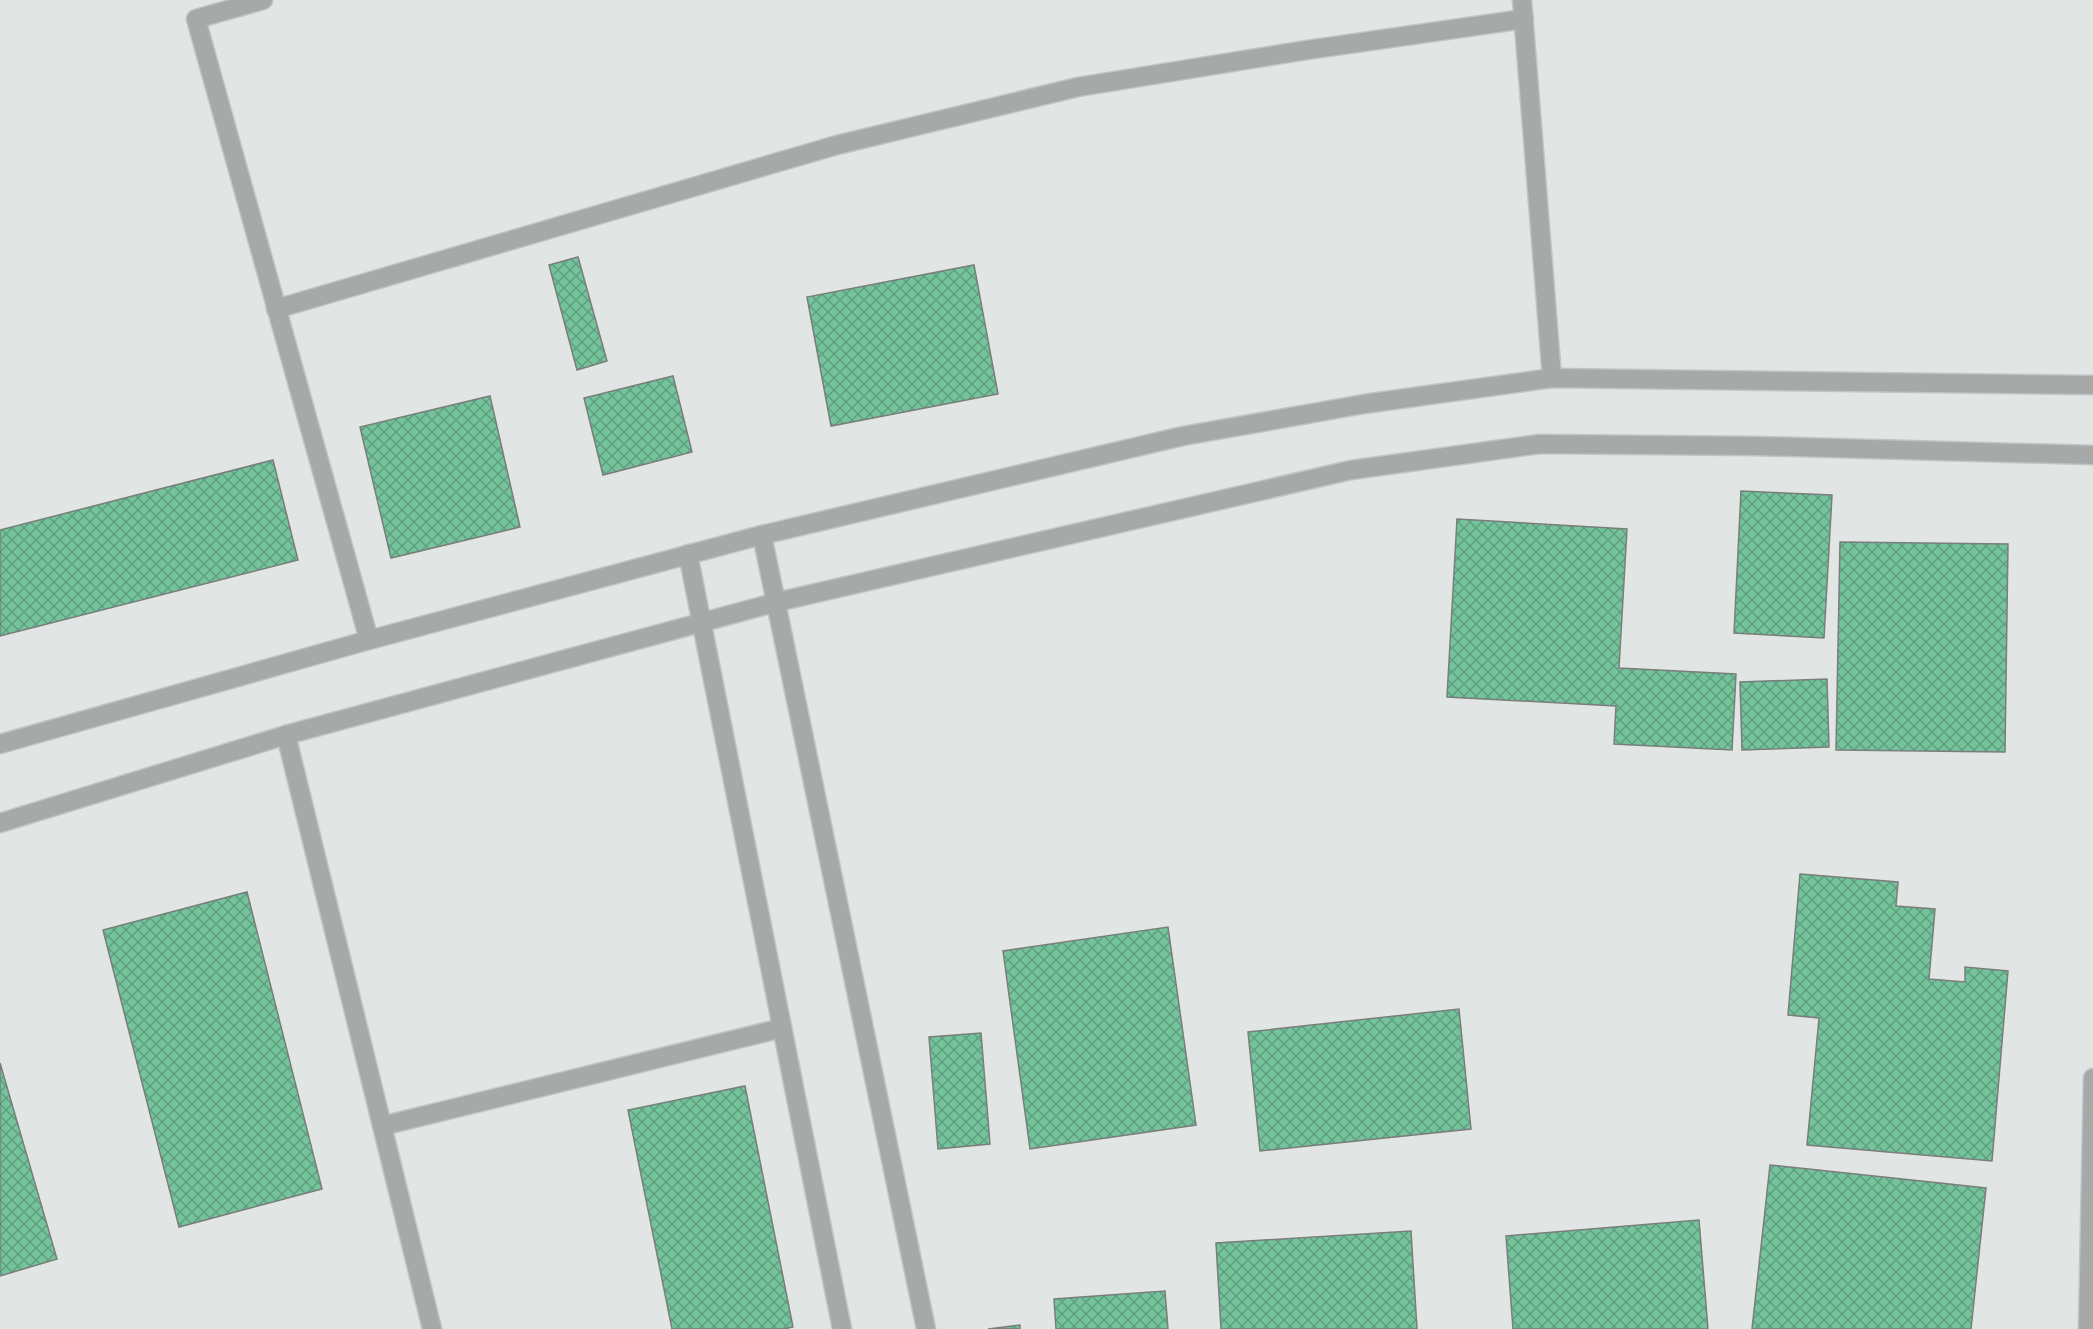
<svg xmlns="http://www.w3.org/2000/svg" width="2093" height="1329" viewBox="0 0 2093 1329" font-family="'Titillium Web',sans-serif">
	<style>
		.building { fill: url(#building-cross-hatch); stroke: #797d7b; stroke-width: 1.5 }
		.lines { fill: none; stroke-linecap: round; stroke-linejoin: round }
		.street-casing { stroke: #c0c4c3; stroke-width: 21 }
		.street { stroke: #a7a9a9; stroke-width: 18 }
	</style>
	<defs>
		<pattern id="building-cross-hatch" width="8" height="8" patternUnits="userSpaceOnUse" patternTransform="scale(1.5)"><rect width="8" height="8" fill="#74c39b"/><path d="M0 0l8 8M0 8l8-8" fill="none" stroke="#5f9f7f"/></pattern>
	</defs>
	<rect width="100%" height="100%" fill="#e1e6e5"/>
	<g class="building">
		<path d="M578 257 607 361 577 370 549 265Z"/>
		<path d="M974 265 998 394 831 426 807 297Z"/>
		<path d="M673 376 692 452 603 475 584 398Z"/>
		<path d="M490 396 520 527 391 558 360 427Z"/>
		<path d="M273 460 298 560 0 636V530Z"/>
		<path d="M1741 491 1832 495 1824 638 1734 633Z"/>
		<path d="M1457 519 1627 529 1619 668 1736 674 1732 750 1614 744 1616 706 1447 697Z"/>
		<path d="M1840 542 2008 544 2005 752 1836 750Z"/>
		<path d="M1827 679 1829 747 1742 750 1740 682Z"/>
		<path d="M1800 874 1898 882 1896 906 1935 909 1929 979 1965 982V967L2008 971 1992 1161 1807 1145 1819 1018 1788 1015Z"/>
		<path d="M247 892 322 1189 179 1227 103 930Z"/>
		<path d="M1168 927 1196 1125 1030 1149 1003 951Z"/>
		<path d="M1459 1009 1471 1129 1260 1151 1248 1032Z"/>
		<path d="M981 1033 990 1144 938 1149 929 1037Z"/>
		<path d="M0 1063 57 1259 0 1276Z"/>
		<path d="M745 1086 793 1327 784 1329H672L628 1110Z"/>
		<path d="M1770 1165 1986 1188 1971 1329H1752Z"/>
		<path d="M1699 1220 1708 1329H1513L1506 1236Z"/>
		<path d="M1411 1231 1417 1329H1221L1216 1243Z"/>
		<path d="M1165 1291 1168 1329H1056L1054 1299Z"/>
		<path d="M1020 1325V1329H988Z"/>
	</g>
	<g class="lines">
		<g class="street-casing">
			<g id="street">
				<path d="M263 0 196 19 369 640"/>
				<path d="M1522 0 1552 378"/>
				<path d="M276 309 837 145 1078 87 1307 50 1524 19"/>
				<path d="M762 535 926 1329"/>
				<path d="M688 554 842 1329"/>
				<path d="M286 735 432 1329"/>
				<path d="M0 744 369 640 762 535 1183 436 1364 404 1552 378 2093 385"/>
				<path d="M0 823 286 735 777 602 1351 470 1540 444 1756 446 2093 455"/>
				<path d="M382 1126 782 1028"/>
				<path d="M2088 1329 2093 1078"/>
			</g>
		</g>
		<use href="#street" class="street"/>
	</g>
</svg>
